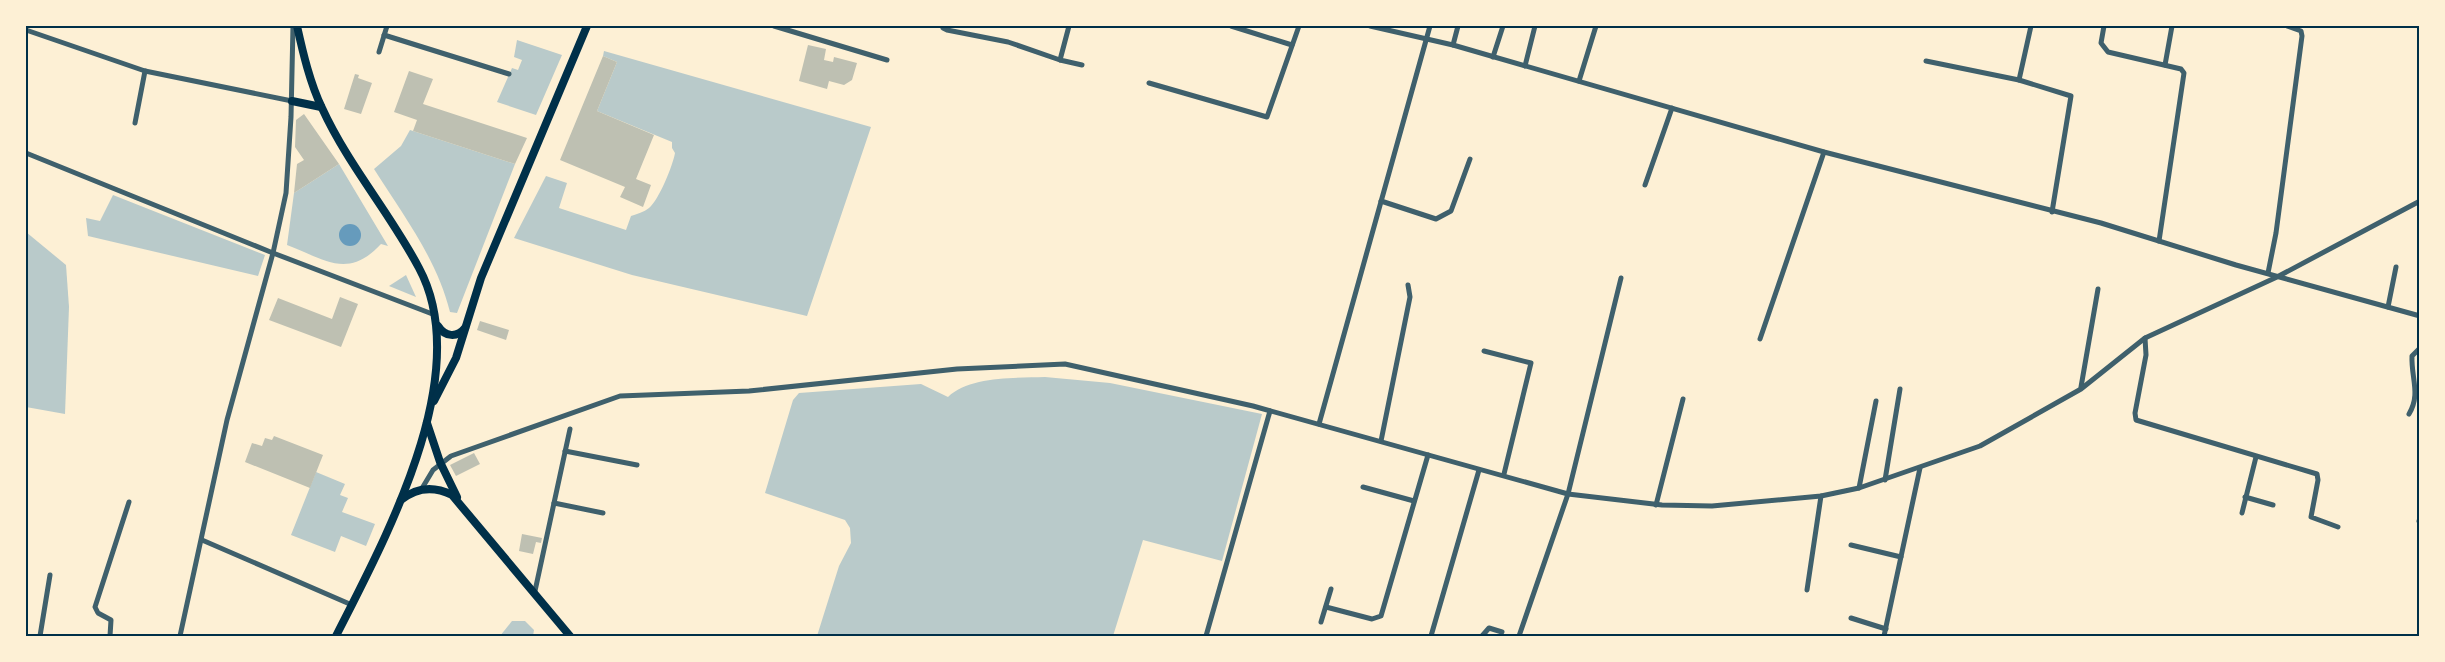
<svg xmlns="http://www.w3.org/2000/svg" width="2445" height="662" viewBox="0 0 2445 662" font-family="Mulish,sans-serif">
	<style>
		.green { fill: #b9caca }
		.water { fill: #669bbc }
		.building { fill: #bec0b2 }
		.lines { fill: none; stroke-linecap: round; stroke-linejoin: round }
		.minor { stroke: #3f606c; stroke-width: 5 }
		.secondary { stroke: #003049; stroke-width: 8 }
		.neatline { fill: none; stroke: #003049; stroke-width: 2 }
	</style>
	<rect width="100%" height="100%" fill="#fdf0d5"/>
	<g class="green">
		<path d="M517 40 562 55 536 115 497 102 512 68 518 70 522 60 514 57Z"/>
		<path d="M604 51 871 127 807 316 632 275 514 238 546 176 567 183 559 208 626 230 631 216C637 214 644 212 649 208 659 200 673 165 675 153L672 148V142L597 111 617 62 603 56Z"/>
		<path d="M410 130 515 164 457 313 450 312C437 259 403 215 374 169L401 146Z"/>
		<path d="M339 164 388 246 381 244C348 280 324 259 287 245L294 193Z"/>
		<path d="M113 195 265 255 258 276 88 236 86 218 100 221Z"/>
		<path d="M26 232 66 265 69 307 65 414 26 407Z"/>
		<path d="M406 275 416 297 389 286Z"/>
		<path d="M1045 377 1110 383 1262 414 1222 561 1143 540 1113 636H817L839 566 851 543 850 528 845 520 765 493 793 400 799 393 921 384 948 397C969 376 1016 378 1045 377Z"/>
		<path d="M316 472 345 484 340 495 348 498 342 512 375 524 366 546 341 536 335 552 291 535Z"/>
		<path d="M512 621H525L534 630 533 636H500Z"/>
	</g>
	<circle class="water" cx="350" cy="235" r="11"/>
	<g class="building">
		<path d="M808 45 826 49 824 60 833 62 834 57 857 63 852 80 844 85 829 81 827 89 799 81Z"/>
		<path d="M603 56 617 62 597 111 654 135 636 179 651 185 643 207 620 197 625 187 560 160Z"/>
		<path d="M409 71 433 79 423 104 527 138 515 164 413 131 417 120 394 112Z"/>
		<path d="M355 74 359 75 358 78 372 83 361 114 344 109Z"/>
		<path d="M304 114 339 164 294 193 297 164 304 160 295 147 296 120Z"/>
		<path d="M340 297 358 304 341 347 269 320 278 298 332 319Z"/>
		<path d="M480 321 509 330 506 340 477 330Z"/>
		<path d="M274 436 323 455 310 488 245 462 252 443 262 446 265 438 272 440Z"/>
		<path d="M474 453 480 464 456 476 450 465Z"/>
		<path d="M522 534 542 538 541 543 536 542 533 554 519 551Z"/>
	</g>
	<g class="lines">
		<g class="minor">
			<path d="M774 26 887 60"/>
			<path d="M944 26 943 28 947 30 1008 42 1060 60"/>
			<path d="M1069 26 1060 60 1082 65"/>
			<path d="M1231 26 1292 45"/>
			<path d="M1370 26 1453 45 1824 152 2101 223 2236 265 2420 316"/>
			<path d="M2104 26 2101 43 2108 52 2181 69 2184 73 2159 241"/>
			<path d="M26 30 145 71 292 101"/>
			<path d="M384 35 509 74"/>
			<path d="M1453 45 1458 26"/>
			<path d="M379 52 387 26"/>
			<path d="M1493 57 1503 26"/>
			<path d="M1926 61 2019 80 2071 96 2052 212"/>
			<path d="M2165 65 2172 26"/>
			<path d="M1525 66 1535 26"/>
			<path d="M2019 80 2031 26"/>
			<path d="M1579 81 1596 26"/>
			<path d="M1149 83 1267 117 1299 26"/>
			<path d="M135 123 145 71"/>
			<path d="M26 153 273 253 435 315"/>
			<path d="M1645 185 1672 108"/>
			<path d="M1381 201 1436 219 1451 211 1470 159"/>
			<path d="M2268 273 2276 233 2302 36 2301 31 2287 26"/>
			<path d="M2388 307 2396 267"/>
			<path d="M2145 338 2146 355 2135 413 2136 420 2317 474 2318 480 2311 517 2338 527"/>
			<path d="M1760 339 1824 152"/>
			<path d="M1484 351 1531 363 1504 474"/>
			<path d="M2081 387 2098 289"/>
			<path d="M2409 414C2421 394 2411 378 2412 356L2420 348"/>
			<path d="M1319 424 1430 26"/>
			<path d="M1381 441 1410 297 1408 285"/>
			<path d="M565 451 637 465"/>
			<path d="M1885 480 1900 389"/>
			<path d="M1363 487 1414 501"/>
			<path d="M1859 488 1876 401"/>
			<path d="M421 490 433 470 451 456 620 396 749 391 957 369 1065 364 1253 406 1568 494 1662 505 1712 506 1821 496 1859 488 1980 446 2081 389 2145 338 2277 277 2420 201"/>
			<path d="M2245 497 2273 505"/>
			<path d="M554 503 603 513"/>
			<path d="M1656 505 1683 399"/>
			<path d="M2242 513 2256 457"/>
			<path d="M2419 521 2420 518"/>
			<path d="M202 540 352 605"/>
			<path d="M1851 545 1901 557"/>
			<path d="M1807 590 1821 496"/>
			<path d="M535 591 570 429"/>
			<path d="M1326 607 1372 619 1381 616 1428 455"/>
			<path d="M1851 618 1886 629"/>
			<path d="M1321 622 1331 589"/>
			<path d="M40 636 50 575"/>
			<path d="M110 636 111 620 98 613 95 607 129 502"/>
			<path d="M180 636 227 420 273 253 286 193 291 117 293 26"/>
			<path d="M1206 636 1270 411"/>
			<path d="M1431 636 1479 470"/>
			<path d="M1482 636 1489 628 1502 632"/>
			<path d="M1519 636 1568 494 1621 278"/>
			<path d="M1884 636 1920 468"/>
		</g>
		<g class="secondary">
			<path d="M297 26C303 53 310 83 322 108 348 165 390 213 419 268 476 374 385 539 336 636"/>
			<path d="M292 101 321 107"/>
			<path d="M438 326C445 337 457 338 465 328"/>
			<path d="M434 401 456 358 481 278 587 26"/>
			<path d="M427 423 440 462 457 497"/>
			<path d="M401 500C417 487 434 486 452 495L570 636"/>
		</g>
	</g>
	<rect width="2445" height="662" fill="none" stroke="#fdf0d5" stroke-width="54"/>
	<rect x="27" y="27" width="2391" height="608" class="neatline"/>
</svg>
